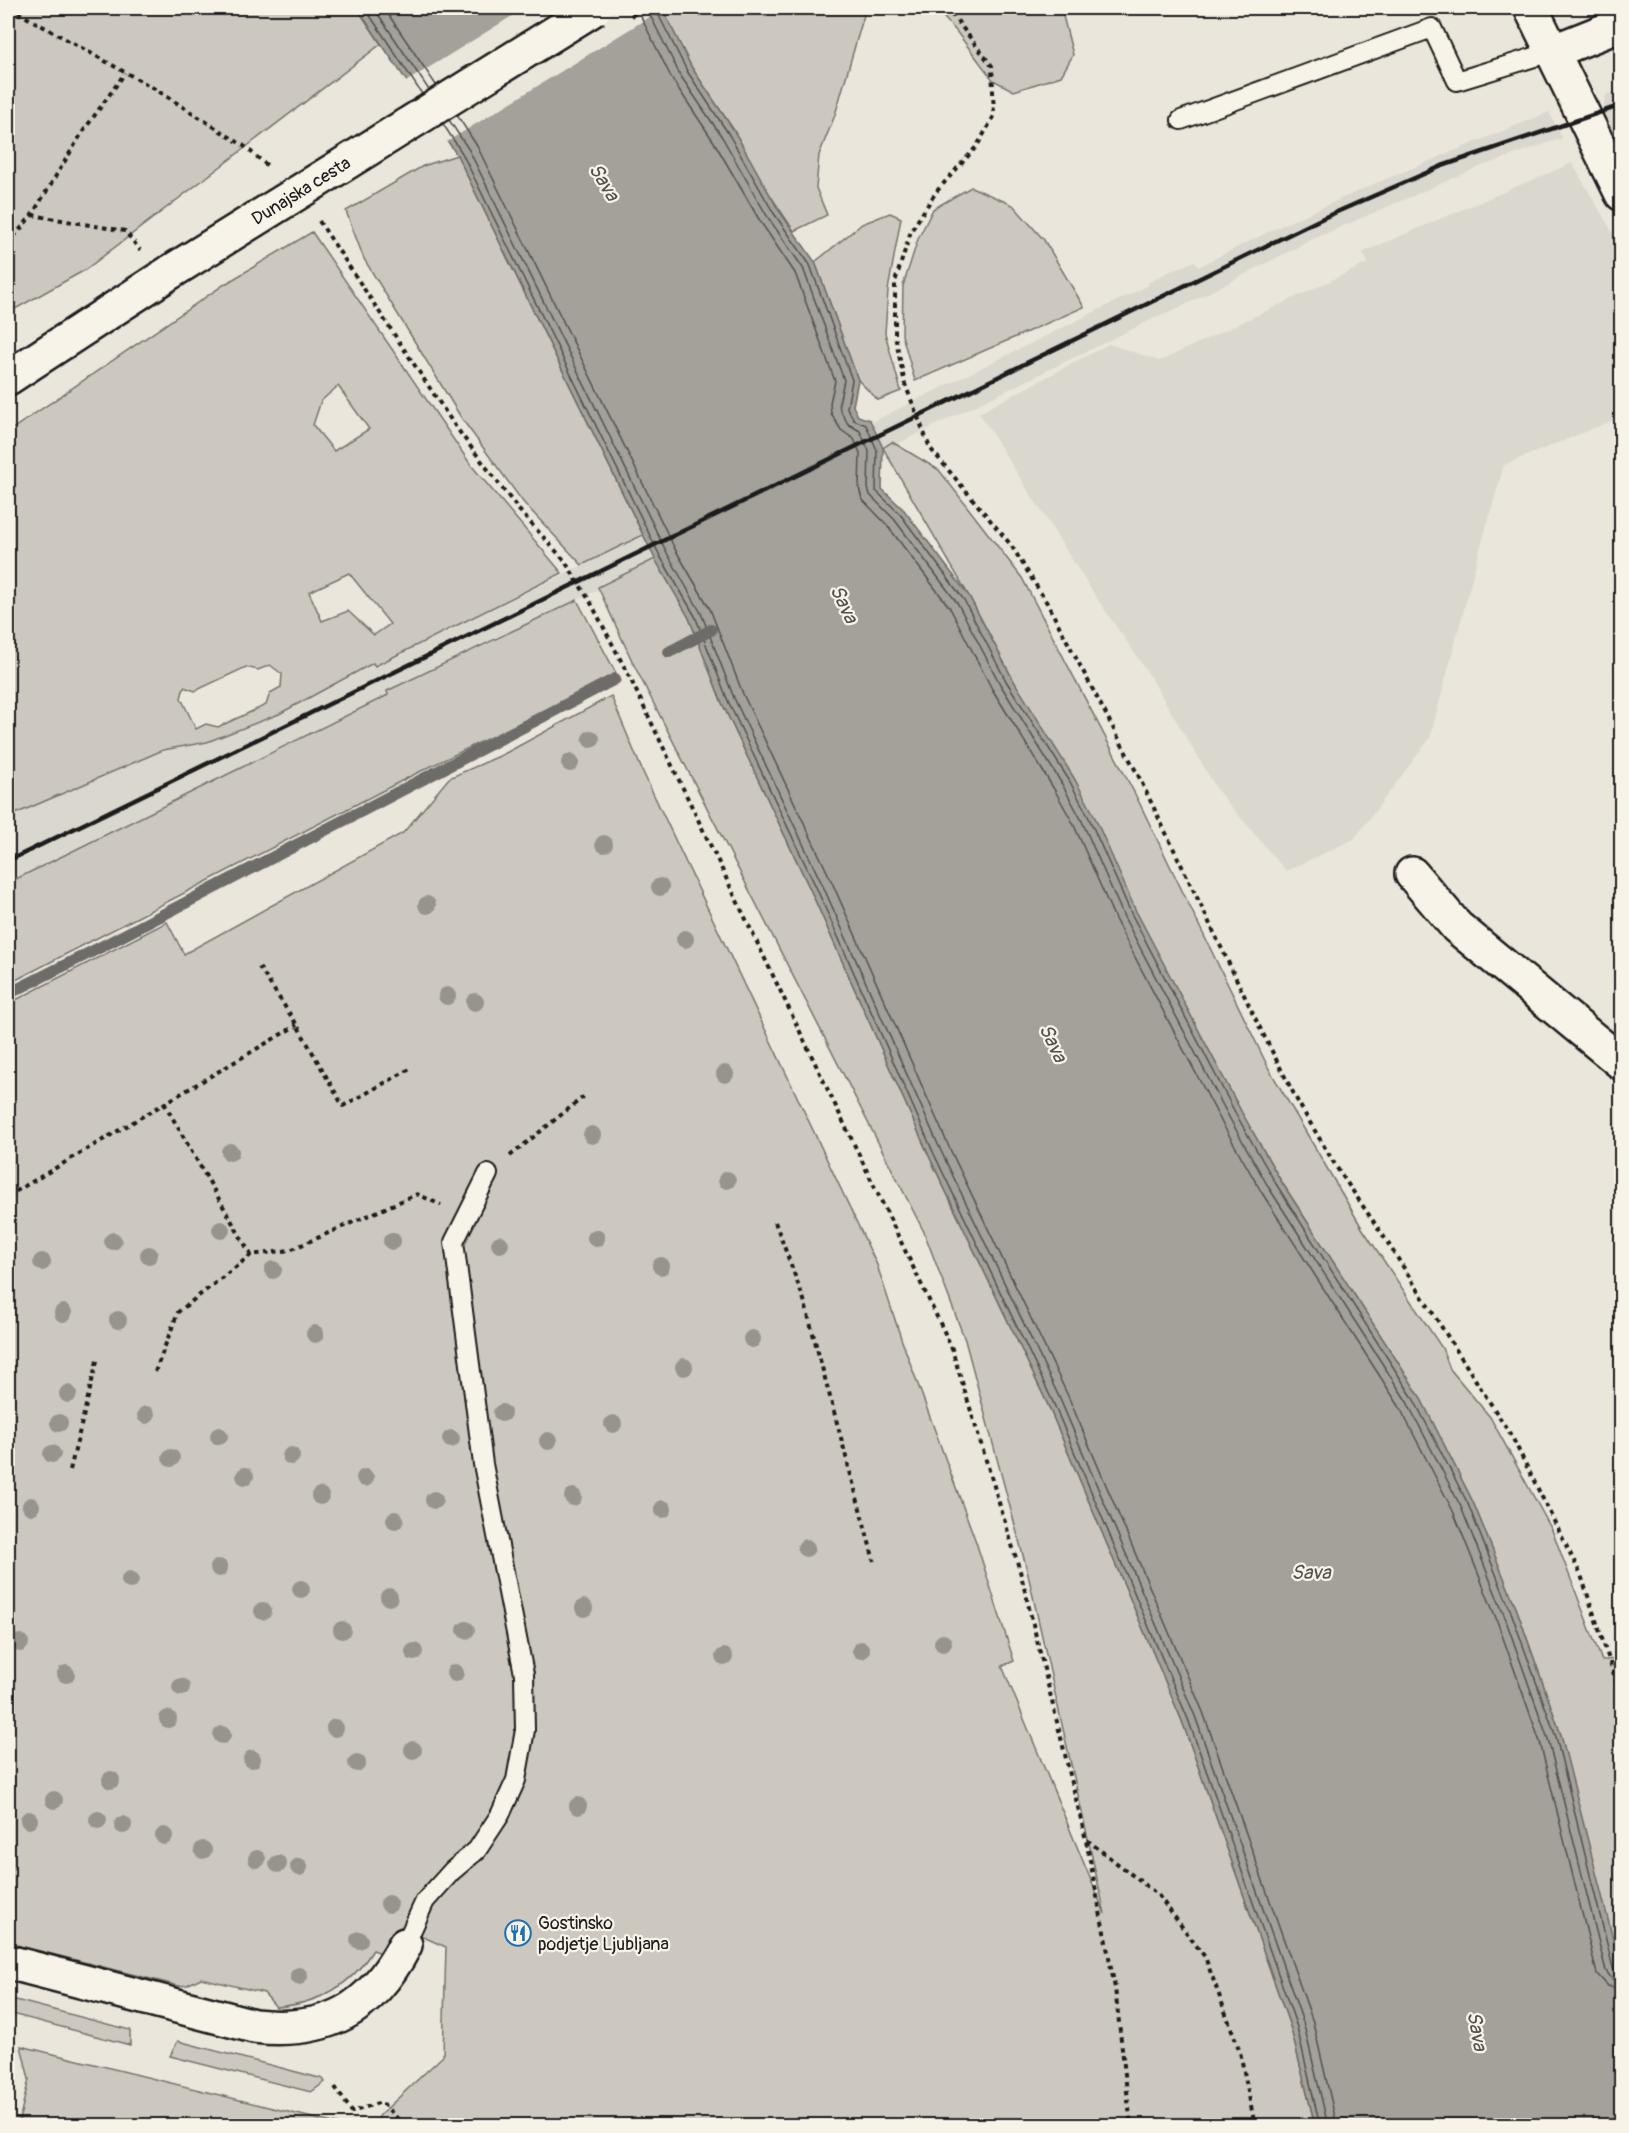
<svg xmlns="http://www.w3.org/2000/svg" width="1629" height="2133" viewBox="0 0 1629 2133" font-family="Pangolin,sans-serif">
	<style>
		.built { fill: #dad7ce }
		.green { fill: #ccc8c0; stroke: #74726e; stroke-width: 1.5; fill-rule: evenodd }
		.water { fill: #a3a19a; stroke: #6d6c68; stroke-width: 1.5 }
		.pier { fill: #eae6dc }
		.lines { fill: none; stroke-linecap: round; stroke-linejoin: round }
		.shore { stroke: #52514e; stroke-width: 1.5 }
		.stream { stroke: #6d6c68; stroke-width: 12 }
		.service-casing { stroke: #1c1c1c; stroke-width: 22 }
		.minor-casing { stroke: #1c1c1c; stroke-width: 38 }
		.tertiary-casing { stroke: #1c1c1c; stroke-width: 38 }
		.secondary-casing { stroke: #1c1c1c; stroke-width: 38 }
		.path { stroke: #1c1c1c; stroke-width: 4; stroke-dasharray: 4.5 4.5; stroke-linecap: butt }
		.service { stroke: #f7f3e8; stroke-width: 18 }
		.minor { stroke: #f7f3e8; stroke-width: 33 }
		.tertiary { stroke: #f7f3e8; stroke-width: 33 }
		.secondary { stroke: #f7f3e8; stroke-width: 33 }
		.rail { stroke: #1c1c1c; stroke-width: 4.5 }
		.secondary-bridge-casing { stroke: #1c1c1c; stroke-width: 38; stroke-linecap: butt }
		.path-bridge { stroke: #1c1c1c; stroke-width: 4; stroke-dasharray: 4.5 4.5; stroke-linecap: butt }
		.secondary-bridge { stroke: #f7f3e8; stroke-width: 33 }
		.tree { fill: #96948d }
		.labels { text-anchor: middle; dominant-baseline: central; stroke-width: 4.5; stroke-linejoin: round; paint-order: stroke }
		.street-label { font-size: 18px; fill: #1c1c1c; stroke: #f7f3e8 }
		.poi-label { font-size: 18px; fill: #1c1c1c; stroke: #f7f3e8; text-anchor: start }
		.water-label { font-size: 20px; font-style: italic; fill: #52514e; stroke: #f7f3e8 }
	</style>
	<rect width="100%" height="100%" fill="#eae6dc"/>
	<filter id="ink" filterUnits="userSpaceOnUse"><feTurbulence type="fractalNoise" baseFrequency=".0167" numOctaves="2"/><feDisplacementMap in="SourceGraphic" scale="12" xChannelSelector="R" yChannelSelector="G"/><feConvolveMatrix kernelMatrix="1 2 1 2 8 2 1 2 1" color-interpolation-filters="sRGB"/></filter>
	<g filter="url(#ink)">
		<g class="built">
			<path d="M1621 90V150H1620L1605 116 1604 102 1607 94Z"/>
			<path d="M1549 112 1562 138 1479 167 1311 240 1179 308 1164 315 1163 314 604 587 388 690 389 694 8 883V817L163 750 207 742 279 714 352 672 373 663 375 666 591 561 1149 285 1148 283 1164 274 1195 261 1198 267 1276 228 1374 184Z"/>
			<path d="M1572 163 1621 247V417L1504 465 1476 563 1430 738 1354 839 1286 871 1218 791 1148 673 1094 594 979 413 1109 344 1160 361 1368 263 1363 252Z"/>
		</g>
		<g class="green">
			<path d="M8 8H357L381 44 85 270 8 313Z"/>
			<path d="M676 8H866L835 115 819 155 816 188 827 215 794 231 766 189 733 129 692 68 665 15Z"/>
			<path d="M935 8H1061L1073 55 1061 76 1014 91 993 80 956 31Z"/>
			<path d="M457 155 643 535 582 565 523 502 462 419 364 259 346 211 423 166Z"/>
			<path d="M971 187 1013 205 1044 240 1084 307 915 381 902 335 903 286 918 239 933 209Z"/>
			<path d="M890 213 901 218 888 290 885 333 901 391 878 400 858 380 815 262 862 224Z"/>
			<path d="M312 232 471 465 562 573 375 666 373 663 279 714 207 742 163 750 8 817V432L225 284ZM338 386 369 429 334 451 313 425 321 401ZM349 573 390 624 374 635 348 611 322 621 309 592ZM270 665 282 674 281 687 270 693 266 705 218 727 206 724 196 729 181 698 184 687 195 691 246 667 258 670Z"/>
			<path d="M892 442 939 470 1022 578 1136 796 1269 1069 1362 1228 1442 1348 1450 1369 1490 1417 1552 1530 1602 1661 1618 1658 1622 1667 1621 1981 1561 1735 1517 1610 1473 1502 1419 1395 1281 1181 1242 1113 969 596 883 448Z"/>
			<path d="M655 559 689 618 722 703 810 889 929 1156 1048 1405 1182 1721 1291 2029 1315 2125H377L379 2116 443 2056 446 1947 412 1932 398 1959 373 1950C351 1986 317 2004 276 2007L264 1993 201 1978 187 1985 179 1986 8 1943V1004L167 922 184 954 403 833 449 778 502 755 611 696 642 770 877 1265 902 1341 976 1542 1014 1661 1002 1666 1105 1914 1027 1570 965 1340 924 1232 634 665 598 587Z"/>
			<path d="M577 600 617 675 415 774 8 984V883L388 695 387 691Z"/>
			<path d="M8 1998 130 2030V2045L8 2013Z"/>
			<path d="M178 2041 323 2079 325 2082 311 2092 170 2056Z"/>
			<path d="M21 2046 341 2125H18L29 2079Z"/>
		</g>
		<path class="water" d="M357 8H662L692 68 733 129 778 209 815 262 858 380 853 406 858 416 870 420 883 448 882 489 904 510 969 596 1012 678 1074 778 1093 813 1136 911 1242 1113 1281 1181 1419 1395 1473 1502 1517 1610 1561 1735 1614 1943 1622 1981 1621 2125H1315L1291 2029 1182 1721 1048 1405 929 1156 810 889 722 703 689 618 655 559 457 155Z"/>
		<path class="pier" d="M525 8H664L445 143 404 83Z"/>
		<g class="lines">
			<g class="shore">
				<path d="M365 8 422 94"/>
				<path d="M374 8 429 90"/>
				<path d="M384 8 436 85"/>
				<path d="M640 8 642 19 672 79 714 142 760 221 795 273 835 381 830 403 831 413 841 430 854 439 860 453 859 488 862 499 887 525 950 608 992 689 1054 789 1073 823 1116 921 1222 1123 1262 1193 1399 1406 1453 1511 1496 1618 1540 1742 1597 1974 1608 1986 1622 1990"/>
				<path d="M649 8 650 15 680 75 722 137 767 216 803 268 844 380 839 403 840 410 848 424 860 431 869 451 868 488 870 495 894 519 958 604 1000 684 1062 784 1081 819 1124 917 1230 1119 1269 1188 1407 1402 1461 1507 1504 1615 1548 1739 1606 1971 1612 1979 1622 1981"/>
				<path d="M657 8V12L687 71 728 133 773 212 810 265 852 380 847 408 854 420 866 425 877 450 876 491 900 514 964 600 1006 681 1069 780 1088 816 1131 913 1237 1116 1276 1184 1413 1398 1468 1504 1511 1612 1556 1737 1613 1968 1616 1972 1622 1973"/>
				<path d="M457 115 477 146 675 549 710 609 743 694 831 880 949 1147 1068 1396 1203 1712 1313 2022 1337 2126"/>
				<path d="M449 120 469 150 667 553 701 613 734 698 822 884 941 1151 1060 1399 1195 1716 1304 2025 1328 2126"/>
				<path d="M443 124 462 153 660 556 695 616 728 701 816 887 934 1154 1053 1402 1188 1719 1297 2027 1320 2126"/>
			</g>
			<g class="stream">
				<path d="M669 652 711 630"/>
				<path d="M8 994 99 948 615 679"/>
			</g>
			<g class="service-casing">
				<g id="service">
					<path d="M1181 120 1432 28 1457 81 1554 51"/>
					<path d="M405 1945 425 1901 452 1871 477 1850 500 1815 516 1780 525 1730 524 1674 483 1464 454 1242 488 1174"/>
				</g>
			</g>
			<g class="minor-casing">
				<g id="minor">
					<path d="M1412 874 1457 927 1622 1063"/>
					<path d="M8 1962 254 2026C327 2034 371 2010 405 1945"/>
				</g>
			</g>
			<g class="tertiary-casing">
				<g id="tertiary">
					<path d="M1531 8 1622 194"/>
					<path d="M1554 51 1622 24"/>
				</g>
			</g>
			<g class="secondary-casing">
				<path id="secondary" d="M8 378 172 271"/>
			</g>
			<g class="path">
				<path d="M10 8 155 89 244 146 269 167"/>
				<path d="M944 8 955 18 992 66 994 116 977 146 936 192 911 231 895 282V336L905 384 930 448 1011 545 1047 603 1138 775 1259 1026 1299 1104 1337 1168 1384 1237 1512 1437 1581 1575 1622 1699"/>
				<path d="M32 215 125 231 140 250"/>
				<path d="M319 221 455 426 518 509 564 560 591 603 630 678 951 1346 1020 1571 1086 1840 1115 1988 1131 2126"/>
				<path d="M8 244 32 215 82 133 125 73"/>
				<path d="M259 967 297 1025 343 1106 410 1069"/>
				<path d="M164 1103 251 1255"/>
				<path d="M510 1156 587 1094"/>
				<path d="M8 1196 297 1025"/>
				<path d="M775 1222 804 1300 874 1561"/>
				<path d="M155 1372 178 1312 251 1255 290 1250 417 1194 441 1205"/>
				<path d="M70 1470 98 1357"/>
				<path d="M1087 1840 1158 1895 1205 1957 1240 2052 1255 2126"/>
				<path d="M335 2087 352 2112 381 2102 405 2126"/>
			</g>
			<use href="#service" class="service"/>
			<use href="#minor" class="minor"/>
			<use href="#tertiary" class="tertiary"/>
			<use href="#secondary" class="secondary"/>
			<path class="rail" d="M8 861 1323 218 1442 166 1622 105"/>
			<g class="secondary-bridge-casing">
				<g id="secondary-bridge">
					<path id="s1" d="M172 271 595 8"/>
				</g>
			</g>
			<path class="path-bridge" d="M631 16 646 8"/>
			<use href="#secondary-bridge" class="secondary-bridge"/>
		</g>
		<g class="tree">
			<circle cx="591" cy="739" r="9"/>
			<circle cx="570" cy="763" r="9"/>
			<circle cx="604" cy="844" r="9"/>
			<circle cx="660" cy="887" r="9"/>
			<circle cx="427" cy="905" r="9"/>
			<circle cx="685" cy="939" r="9"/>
			<circle cx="447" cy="996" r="9"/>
			<circle cx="475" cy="1002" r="9"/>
			<circle cx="725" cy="1074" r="9"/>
			<circle cx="592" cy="1135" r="9"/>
			<circle cx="230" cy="1152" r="9"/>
			<circle cx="727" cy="1180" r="9"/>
			<circle cx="221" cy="1230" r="9"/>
			<circle cx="596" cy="1238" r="9"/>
			<circle cx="113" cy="1241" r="9"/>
			<circle cx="392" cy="1241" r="9"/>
			<circle cx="500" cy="1244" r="9"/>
			<circle cx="149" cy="1255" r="9"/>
			<circle cx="42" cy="1262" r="9"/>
			<circle cx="661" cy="1266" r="9"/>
			<circle cx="273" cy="1270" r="9"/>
			<circle cx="63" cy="1313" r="9"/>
			<circle cx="118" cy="1320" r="9"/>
			<circle cx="315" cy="1334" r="9"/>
			<circle cx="752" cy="1339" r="9"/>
			<circle cx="684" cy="1367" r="9"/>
			<circle cx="68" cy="1394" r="9"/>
			<circle cx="502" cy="1413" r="9"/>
			<circle cx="146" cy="1415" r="9"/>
			<circle cx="59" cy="1423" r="9"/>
			<circle cx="613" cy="1424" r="9"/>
			<circle cx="219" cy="1436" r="9"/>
			<circle cx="451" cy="1439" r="9"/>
			<circle cx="548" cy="1441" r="9"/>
			<circle cx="52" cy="1454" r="9"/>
			<circle cx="291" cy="1456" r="9"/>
			<circle cx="171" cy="1458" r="9"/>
			<circle cx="245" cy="1476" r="9"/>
			<circle cx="365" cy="1478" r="9"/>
			<circle cx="320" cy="1496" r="9"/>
			<circle cx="573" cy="1497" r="9"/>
			<circle cx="434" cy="1500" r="9"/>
			<circle cx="31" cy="1506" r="9"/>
			<circle cx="663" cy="1509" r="9"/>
			<circle cx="395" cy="1520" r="9"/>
			<circle cx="806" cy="1548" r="9"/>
			<circle cx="219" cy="1568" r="9"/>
			<circle cx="130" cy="1580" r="9"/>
			<circle cx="301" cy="1589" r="9"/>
			<circle cx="389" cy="1597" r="9"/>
			<circle cx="584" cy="1608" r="9"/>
			<circle cx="263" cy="1611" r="9"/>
			<circle cx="342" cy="1630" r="9"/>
			<circle cx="466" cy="1630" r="9"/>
			<circle cx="20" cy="1643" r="9"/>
			<circle cx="943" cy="1643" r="9"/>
			<circle cx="861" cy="1650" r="9"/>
			<circle cx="414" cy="1652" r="9"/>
			<circle cx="724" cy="1657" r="9"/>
			<circle cx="455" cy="1673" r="9"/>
			<circle cx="66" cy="1674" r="9"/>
			<circle cx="181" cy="1687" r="9"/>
			<circle cx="168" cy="1719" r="9"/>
			<circle cx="335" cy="1728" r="9"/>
			<circle cx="222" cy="1735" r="9"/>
			<circle cx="413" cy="1750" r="9"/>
			<circle cx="252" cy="1759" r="9"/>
			<circle cx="357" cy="1763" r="9"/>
			<circle cx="111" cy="1780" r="9"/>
			<circle cx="54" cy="1800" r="9"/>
			<circle cx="578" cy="1806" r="9"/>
			<circle cx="29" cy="1820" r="9"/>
			<circle cx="98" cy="1820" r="9"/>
			<circle cx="123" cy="1825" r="9"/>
			<circle cx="164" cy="1836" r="9"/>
			<circle cx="203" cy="1850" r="9"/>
			<circle cx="257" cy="1859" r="9"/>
			<circle cx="278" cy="1864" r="9"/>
			<circle cx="299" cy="1867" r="9"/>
			<circle cx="389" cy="1904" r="9"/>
			<circle cx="359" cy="1940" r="9"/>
			<circle cx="299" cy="1976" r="9"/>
		</g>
	</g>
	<defs>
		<g id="restaurant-ring" transform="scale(1.35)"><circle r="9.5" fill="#f7f3e8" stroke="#1f6fb2" stroke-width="1.5"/><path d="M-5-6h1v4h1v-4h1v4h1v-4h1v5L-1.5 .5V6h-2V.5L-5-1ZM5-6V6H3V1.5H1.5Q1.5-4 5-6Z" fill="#1f6fb2"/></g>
	</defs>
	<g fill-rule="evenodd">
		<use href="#restaurant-ring" x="518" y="1933"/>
	</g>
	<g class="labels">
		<g class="street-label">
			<text stroke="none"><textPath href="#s1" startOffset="152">Dunajska cesta</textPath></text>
		</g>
		<g class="poi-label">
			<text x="538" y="1923">Gostinsko<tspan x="538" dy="21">podjetje Ljubljana</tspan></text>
		</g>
		<g class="water-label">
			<text transform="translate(604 182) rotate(59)">Sava</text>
			<text transform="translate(844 604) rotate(65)">Sava</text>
			<text transform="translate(1053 1043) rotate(65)">Sava</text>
			<text x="1311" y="1572">Sava</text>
			<text transform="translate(1477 2031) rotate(80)">Sava</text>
		</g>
	</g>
	<rect width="1629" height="2133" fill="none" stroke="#f7f3e8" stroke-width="30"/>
	<rect x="15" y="15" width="1599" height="2103" fill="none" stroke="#1c1c1c" stroke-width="2" filter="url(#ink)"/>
</svg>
